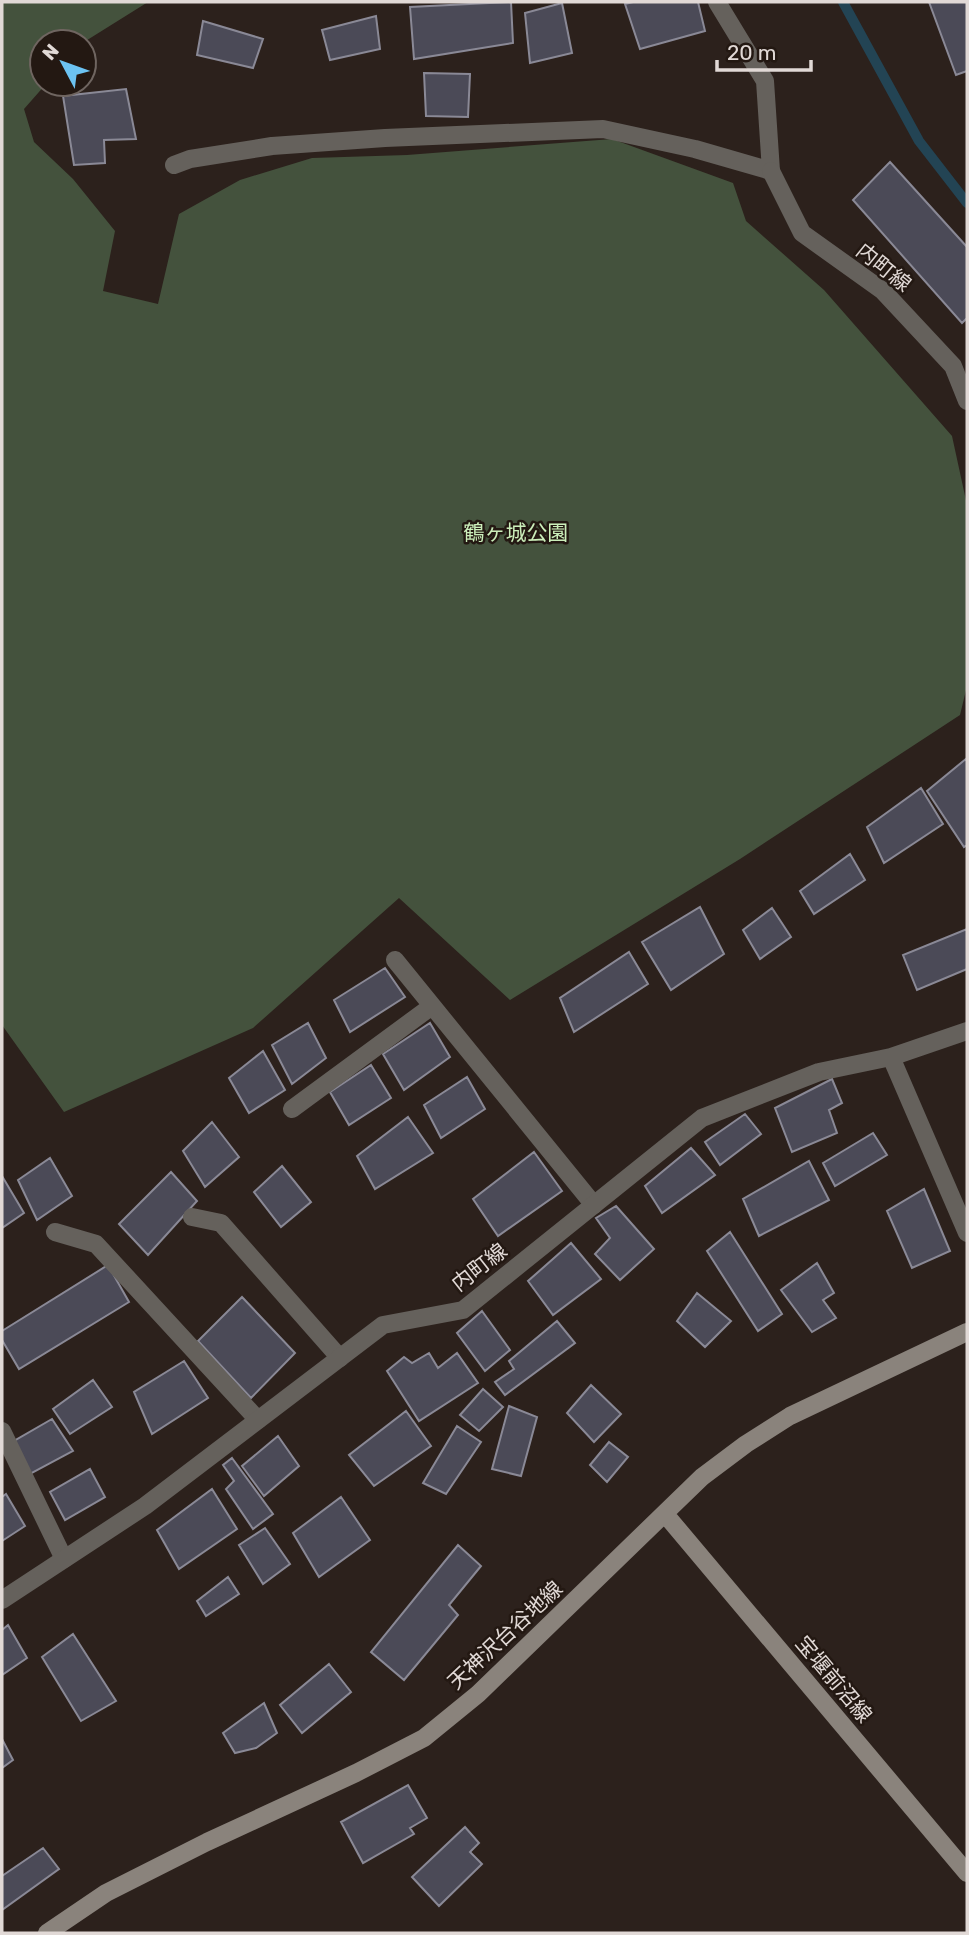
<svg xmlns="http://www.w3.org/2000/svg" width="969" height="1935" font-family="Rubik,'Noto Sans JP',sans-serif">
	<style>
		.green { fill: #44523d }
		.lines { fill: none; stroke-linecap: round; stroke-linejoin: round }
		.stream { stroke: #234454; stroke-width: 10 }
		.building { fill: #4b4a57; stroke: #8a8996; stroke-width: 2 }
		.lane { stroke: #65615c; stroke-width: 18 }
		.street { stroke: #65615c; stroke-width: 18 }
		.secondary { stroke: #8a837c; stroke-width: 18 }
		.labels { text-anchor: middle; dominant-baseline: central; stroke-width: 5; stroke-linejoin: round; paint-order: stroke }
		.street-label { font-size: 21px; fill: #e1d9d6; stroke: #231812 }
		.park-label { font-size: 21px; fill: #cbeeba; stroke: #231812 }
	</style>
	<rect width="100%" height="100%" fill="#2c211c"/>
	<!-- green -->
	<path class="green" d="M2,2h146l-64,40h-42v42h4l-22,25 10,33 39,37 42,52 -12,60 55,13 21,-90 61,-34 72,-22 95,-3 205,-16 121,44 13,38 78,69 128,146 15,69v181l-7,29 -220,144 -230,141 -111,-102 -146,130 -189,84 -62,-87z"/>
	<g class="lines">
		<!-- stream -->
		<path class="stream" d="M843,2l76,139 48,62"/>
	</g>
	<!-- building -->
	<path class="building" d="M511,2l2,41 -99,16 -4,-52z
		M633,2h65l7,29 -65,18 -15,-45z
		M929,2h38v69l-11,4z
		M562,3l10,50 -42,10 -5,-50z
		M376,16l4,33 -50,11 -8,-30z
		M203,21l60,18 -10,29 -56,-13z
		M424,73l46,1 -2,43 -42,-1z
		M126,89l10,50 -32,1 1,23 -31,2 -11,-69z
		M890,162l77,85v71l-5,5 -109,-123z
		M967,758v87l-3,2 -37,-56z
		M921,788l22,36 -59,39 -17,-36z
		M850,854l15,26 -51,34 -14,-23z
		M700,907l24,47 -53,36 -29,-48z
		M772,908l19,29 -31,22 -17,-29z
		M967,929v40l-50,21 -14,-35z
		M629,952l19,32 -74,48 -14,-34z
		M385,968l20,29 -55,35 -16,-32z
		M308,1023l18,35 -34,26 -20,-39z
		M430,1023l20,34 -46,33 -21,-36z
		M263,1051l22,39 -36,23 -20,-35z
		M371,1065l20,33 -42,27 -19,-33z
		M467,1077l18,32 -44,29 -17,-33z
		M832,1079l10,24 -13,7 8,23 -45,19 -17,-44z
		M745,1114l16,20 -41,31 -15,-23z
		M408,1117l25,36 -58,36 -18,-33z
		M212,1122l27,35 -34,30 -22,-36z
		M873,1133l14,22 -52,31 -12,-23z
		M691,1148l24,27 -53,38 -17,-27z
		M534,1152l28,39 -64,45 -25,-37z
		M50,1158l22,38 -35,24 -19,-40z
		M809,1161l20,39 -70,36 -16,-37z
		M282,1166l29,36 -30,25 -27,-35z
		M171,1172l26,29 -49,54 -29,-31z
		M2,1176l22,37 -22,15z
		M924,1189l26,62 -38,17 -25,-57z
		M616,1206l38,43 -34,31 -25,-26 15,-16 -14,-20z
		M730,1232l52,82 -24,17 -51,-80z
		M571,1243l30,36 -48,36 -25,-34z
		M817,1263l17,30 -11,7 13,18 -24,14 -31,-42z
		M108,1265l21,37 -110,67 -17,-29v-9z
		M697,1293l34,28 -26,26 -28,-26z
		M242,1297l53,56 -44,45 -53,-57z
		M482,1311l28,39 -25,21 -28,-38z
		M557,1321l18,22 -70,52 -10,-13 19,-13 -5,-8z
		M429,1353l9,15 19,-15 21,30 -59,38 -32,-50 17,-14 8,6z
		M184,1361l24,37 -56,36 -18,-42z
		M93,1380l19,27 -42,27 -17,-25z
		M591,1385l30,29 -27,28 -27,-29z
		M483,1389l20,18 -24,24 -19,-16z
		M509,1406l28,11 -16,59 -29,-7z
		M406,1411l25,35 -57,40 -25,-31z
		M52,1419l21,32 -43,23 -16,-33z
		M457,1426l24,16 -35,52 -23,-11z
		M278,1436l21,30 -35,30 -22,-30z
		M609,1442l19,15 -21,25 -17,-17z
		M232,1458l41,56 -20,15 -27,-40 8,-8 -11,-16z
		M90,1469l15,28 -40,23 -15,-28z
		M212,1489l25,40 -58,40 -22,-39z
		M6,1494l19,32 -23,15v-44z
		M341,1497l29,43 -51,37 -26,-44z
		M265,1528l25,36 -27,20 -24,-39z
		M458,1545l23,21 -32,39 9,10 -54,65 -33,-28z
		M228,1577l11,17 -33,22 -9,-15z
		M8,1625l19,33 -25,17v-45z
		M73,1634l43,67 -35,20 -39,-64z
		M329,1664l22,28 -49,41 -22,-28z
		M264,1703l13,30 -21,15 -21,5 -12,-20z
		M2,1739l11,21 -11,8z
		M408,1785l19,33 -17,10 4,6 -51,29 -22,-41z
		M465,1827l14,16 -9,9 12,12 -43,42 -27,-29z
		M43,1848l16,21 -57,41v-34z"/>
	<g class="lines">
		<!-- lane -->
		<path class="lane" d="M174,165l16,-6 82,-13 113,-8 218,-9 92,20 76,22 -6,-90 -48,-79
			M395,960l199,245
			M292,1109l140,-103
			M192,1217l29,6 119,135
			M55,1232l41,12 162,176
			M2,1431l62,128"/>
		<!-- street -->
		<path class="street" d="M771,171l31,62 81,58 70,75 14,35
			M891,1057l76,176
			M2,1600l143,-94 238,-181 80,-15 239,-192 117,-46 72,-15 76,-26"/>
		<!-- secondary -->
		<path class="secondary" d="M665,1514l302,359
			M47,1933l59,-40 101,-51 149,-69 68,-35 54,-44 224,-217 44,-33 44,-28 177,-84"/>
	</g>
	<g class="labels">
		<!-- street labels -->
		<g class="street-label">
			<text transform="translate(884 267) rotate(39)">内町線</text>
			<text transform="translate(479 1267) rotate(-38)">内町線</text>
			<text transform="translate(505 1635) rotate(-43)">天神沢台谷地線</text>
			<text transform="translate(834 1679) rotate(50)">宝堰前沼線</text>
		</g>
		<!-- park labels -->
		<g class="park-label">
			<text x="516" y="532">鶴ヶ城公園</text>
		</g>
	</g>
	<!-- border -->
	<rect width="969" height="1935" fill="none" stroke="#e1d9d6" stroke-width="7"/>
	<!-- north arrow -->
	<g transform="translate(63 63) rotate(311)"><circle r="33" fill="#231812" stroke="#6f6560" stroke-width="2"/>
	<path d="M0-5L12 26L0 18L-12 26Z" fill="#6cc3f2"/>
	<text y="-10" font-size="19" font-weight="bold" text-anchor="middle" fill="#e1d9d6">N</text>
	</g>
	<!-- scale -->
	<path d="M717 60v10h94v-10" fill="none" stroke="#e1d9d6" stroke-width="3.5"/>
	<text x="727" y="60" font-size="21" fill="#e1d9d6" stroke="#231812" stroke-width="5" paint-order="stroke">20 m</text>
</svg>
